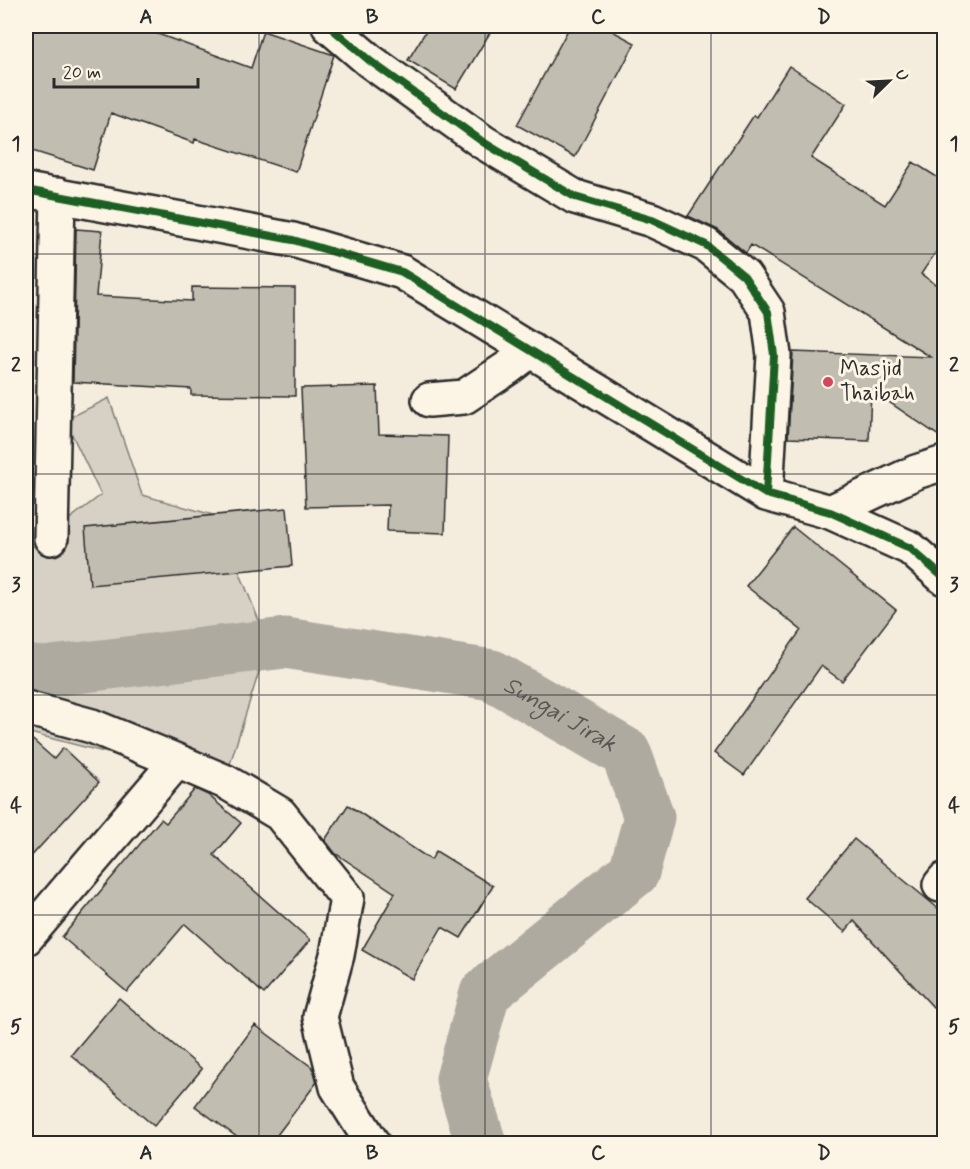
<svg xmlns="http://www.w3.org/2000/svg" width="970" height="1169" font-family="Mynerve,sans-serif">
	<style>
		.green { fill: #d6d1c4; stroke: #807e78; stroke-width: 1.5 }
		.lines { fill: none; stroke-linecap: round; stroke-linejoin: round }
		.canal { stroke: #afaaa0; stroke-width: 51 }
		.building { fill: #c2bdb1; stroke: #2b2b2b; stroke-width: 1.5 }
		.minor-casing { stroke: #2b2b2b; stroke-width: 38 }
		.minor { stroke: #fcf5e5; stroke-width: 33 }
		.cycleway-casing { stroke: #fcf5e5; stroke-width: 11 }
		.cycleway { stroke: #1b5e20; stroke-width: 8 }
		.grid { fill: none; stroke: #2b2b2b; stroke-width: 1.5; stroke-opacity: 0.55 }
		.poi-dot { fill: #d1495b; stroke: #fcf5e5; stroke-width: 2 }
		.labels { text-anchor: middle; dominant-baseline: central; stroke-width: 6; stroke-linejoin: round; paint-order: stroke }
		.poi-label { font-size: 22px; fill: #2b2b2b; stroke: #fcf5e5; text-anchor: start }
		.water-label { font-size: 24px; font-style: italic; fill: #595754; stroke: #fcf5e5 }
		.neatline { fill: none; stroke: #2b2b2b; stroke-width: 2 }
		.grid-label { font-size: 20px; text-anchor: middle; font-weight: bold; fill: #2b2b2b }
	</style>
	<rect width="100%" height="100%" fill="#f4edde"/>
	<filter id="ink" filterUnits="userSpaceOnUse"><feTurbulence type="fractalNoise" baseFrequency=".0167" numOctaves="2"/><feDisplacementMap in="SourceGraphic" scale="12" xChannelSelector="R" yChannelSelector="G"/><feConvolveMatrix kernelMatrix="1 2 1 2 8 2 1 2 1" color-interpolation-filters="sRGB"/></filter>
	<g filter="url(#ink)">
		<!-- green -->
		<path class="green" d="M109,398l33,97 75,21 51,127 -44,140 -198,-51v-180l75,-57 -36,-75z"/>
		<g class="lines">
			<!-- canal -->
			<path class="canal" id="s1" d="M26,670l17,2 242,-29 207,32 134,78 23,64 -15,55 -149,121 -24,86 20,65"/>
		</g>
		<!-- building -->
		<path class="building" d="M26,26h110l115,42 12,-37 71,24 -38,117 -101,-33 -1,4 -83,-30 -18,57 -67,-21z
			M429,26h65l-38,63 -48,-29z
			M570,26h33l32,17 -60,114 -58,-32z
			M789,66l57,38 -35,54 74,47 28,-43 32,20v57l-24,35 24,17v149l-74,-50 -2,51 -81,-3 5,-86 138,5 -180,-112 -5,8 -28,-23 -30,-14 66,-101 3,2z
			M76,229l26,2 -6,65 96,5v-14l103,1v108l-104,-1v-6l-118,-7z
			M377,386l2,48 69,2 -3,97 -58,-2 1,-26 -82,2 -5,-119z
			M287,508l5,58 -202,19 -5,-57z
			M793,527l103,83 -54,71 -21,-15 -77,109 -30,-22 87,-123 -55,-44z
			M26,734l28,25 9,-11 36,34 -73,80z
			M195,789l13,6 33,28 -27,32 96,85 -46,54 -79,-70 -58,68 -65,-55 99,-118 5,4z
			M348,805l83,55 5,-9 57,35 -32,52 -19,-11 -30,52 -50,-29 33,-57 -60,-40 -10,-13z
			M854,839l91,75v106l-91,-99 -9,11 -40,-34z
			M119,998l83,71 -48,57 -83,-71z
			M255,1025l58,43 4,14 -46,61h-26l-50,-37z"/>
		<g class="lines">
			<defs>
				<path id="minor" d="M329,26l41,35 113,81 92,55 77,23 54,25 38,31 24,36 6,43 -8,139
					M26,190l267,50 109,32 364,222 64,18 80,36 34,30
					M429,400l35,-3 45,-30 22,-17
					M830,512l86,-40 28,-9
					M51,538l7,-343
					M26,708l66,18 85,35 49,21 54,32 67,84 -10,57 -17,62 17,70 36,57
					M940,885l4,-5
					M26,938l151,-177"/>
			</defs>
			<!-- minor casing -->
			<use href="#minor" class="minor-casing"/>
			<!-- minor -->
			<use href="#minor" class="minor"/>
			<defs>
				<path id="cycleway" d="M329,26l41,35 113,81 92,55 77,23 54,25 38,31 24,36 6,43 -8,139
					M26,190l267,50 109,32 364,222 64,18 80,36 34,30"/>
			</defs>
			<!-- cycleway casing -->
			<use href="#cycleway" class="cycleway-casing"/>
			<!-- cycleway -->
			<use href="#cycleway" class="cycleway"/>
		</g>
	</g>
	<!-- grid -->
	<path class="grid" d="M259,26v1118M485,26v1118M711,26v1118M26,254h918M26,474h918M26,695h918M26,915h918"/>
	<!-- markers -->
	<circle class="poi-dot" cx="828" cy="382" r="6"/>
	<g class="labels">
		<!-- poi labels -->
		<g class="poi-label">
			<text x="840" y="369">Masjid<tspan x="840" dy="25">Thaibah</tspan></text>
		</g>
		<!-- water labels -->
		<g class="water-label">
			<text stroke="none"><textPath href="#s1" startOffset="549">Sungai Jirak</textPath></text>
		</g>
	</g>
	<!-- margin -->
	<rect width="970" height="1169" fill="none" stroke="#fcf5e5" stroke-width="66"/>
	<!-- north arrow -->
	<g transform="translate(889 81) rotate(66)" stroke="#fcf5e5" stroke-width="4.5" paint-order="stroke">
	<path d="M0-4.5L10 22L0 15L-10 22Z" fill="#2b2b2b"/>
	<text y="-9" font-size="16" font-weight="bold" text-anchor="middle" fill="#2b2b2b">U</text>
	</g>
	<!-- scale -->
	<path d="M54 78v9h144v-9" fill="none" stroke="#2b2b2b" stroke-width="3"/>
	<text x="63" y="78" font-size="18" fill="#2b2b2b" stroke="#fcf5e5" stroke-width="4.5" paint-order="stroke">20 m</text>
	<rect x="33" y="33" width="904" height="1103" class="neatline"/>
	<g class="grid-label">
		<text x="146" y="23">A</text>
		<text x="372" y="23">B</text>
		<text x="598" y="23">C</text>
		<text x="824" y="23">D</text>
		<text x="16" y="150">1</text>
		<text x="954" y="150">1</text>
		<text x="16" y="371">2</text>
		<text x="954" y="371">2</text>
		<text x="16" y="591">3</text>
		<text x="954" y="591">3</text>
		<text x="16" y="812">4</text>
		<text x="954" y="812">4</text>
		<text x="16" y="1033">5</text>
		<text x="954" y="1033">5</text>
		<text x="146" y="1159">A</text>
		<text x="372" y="1159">B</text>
		<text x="598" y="1159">C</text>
		<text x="824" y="1159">D</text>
	</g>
</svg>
